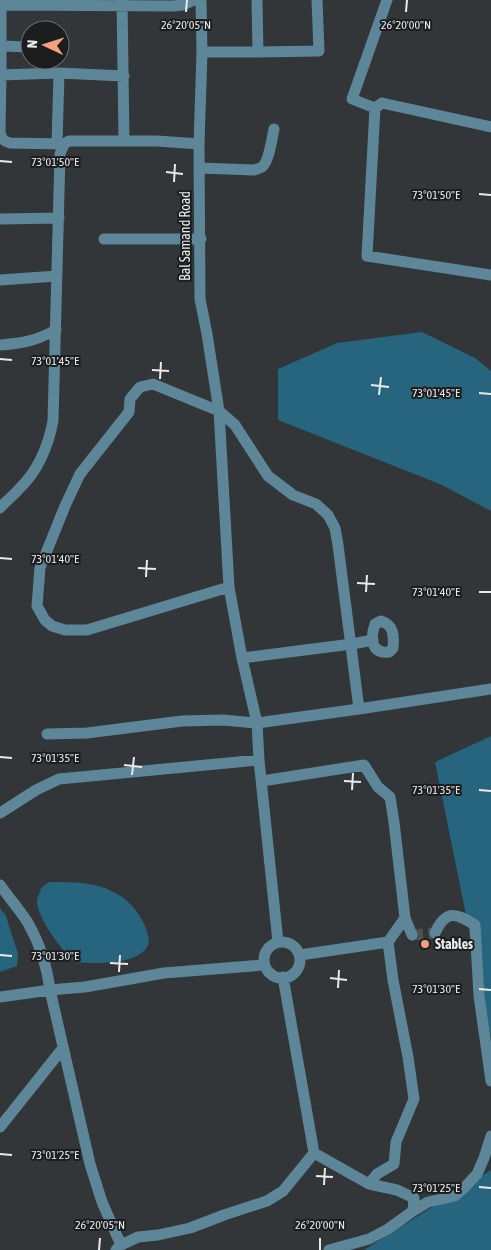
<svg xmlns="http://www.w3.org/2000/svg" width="491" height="1250" font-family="'Asap Condensed',sans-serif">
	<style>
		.green { fill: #27647d }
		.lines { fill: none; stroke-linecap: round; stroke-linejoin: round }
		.minor-tunnel { stroke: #4d5153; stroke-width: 11; stroke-dasharray: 11 5.5; stroke-linecap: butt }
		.minor { stroke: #5d8698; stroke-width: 11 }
		.ticks { fill: none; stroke: #e8eaeb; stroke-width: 2 }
		.poi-dot { fill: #f2a080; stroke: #1b1d1e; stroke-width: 2 }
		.labels { text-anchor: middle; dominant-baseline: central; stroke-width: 4; stroke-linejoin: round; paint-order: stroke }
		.street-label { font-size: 14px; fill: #e8eaeb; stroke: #1b1d1e }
		.poi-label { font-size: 14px; font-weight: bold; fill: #e8eaeb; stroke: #1b1d1e; text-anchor: start }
		.ticks-label { font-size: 12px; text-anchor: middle; fill: #e8eaeb; stroke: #1b1d1e; stroke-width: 4; stroke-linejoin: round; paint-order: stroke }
	</style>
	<rect width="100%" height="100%" fill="#323638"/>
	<!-- green -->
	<path class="green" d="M422,332l53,26 16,13v140l-49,-26 -164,-65v-51l59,-26z
		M491,736v302l-56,-276z
		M49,882c16,0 35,0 50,4 9,3 20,8 27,14 11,9 31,38 19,50 -15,15 -51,14 -71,12 -12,-12 -38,-45 -37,-62 1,-4 3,-8 4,-12z
		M0,908l6,8 12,38 -1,12 -17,6z
		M491,1170v80h-127z"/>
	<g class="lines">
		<!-- minor-tunnel -->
		<path class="minor-tunnel" d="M412,935l23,-2"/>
		<!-- minor -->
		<path class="minor" d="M1,0v75l58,-2 65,3
			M122,0l2,140
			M201,0l1,52 -3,92 1,155 7,35 12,77 10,176 13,71 15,65 2,37 19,182
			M387,0l-35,99 23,9 -8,148 124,19
			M0,5l173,1 10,-1 11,-5
			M2,46l28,1
			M202,52h56l-1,-52
			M258,52l61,-1 -2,-51
			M0,75h1l-1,56c1,7 3,10 10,12l54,1
			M375,108l7,-5 109,24
			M57,144l2,-71
			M200,168l54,2c2,-1 5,-1 8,-3 7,-5 10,-29 12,-38
			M0,219l59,-1
			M104,239h97
			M0,280l57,-4
			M0,345c24,-2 35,-4 56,-15
			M0,508c6,-7 13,-12 19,-19 20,-19 29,-42 34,-68l7,-267 4,-10 5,-3h88l42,3
			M381,621c13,4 13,15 12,27l-4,4c-18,2 -19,-14 -14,-28z
			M242,658l110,-14 21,-4
			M359,709l132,-20
			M47,734l40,-1 95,-12 41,-1 34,3 102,-14 -21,-164 -3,-17 -7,-13 -12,-11 -23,-9 -25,-19 -33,-51 -16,-14 -66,-27 -13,3 -10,12 -1,13 -49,62 -15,32 -25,62 -3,38 8,14 7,6 13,4h22l142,-43
			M262,781l102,-16 14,22 12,10 4,25 11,96 -17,24 5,38 15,77 6,42 -18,43 -2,22 -17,10 -8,10
			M0,813l36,-23 23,-11 200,-19
			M0,885c9,13 20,25 28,38 12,21 19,43 22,67l-50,7
			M405,918l7,17
			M435,933c11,-24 21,-20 40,-8l4,71 12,85
			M264 960a18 18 0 1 1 36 0a18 18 0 1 1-36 0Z
			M300,955l88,-13
			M283,977l31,176
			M0,1127l63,-79
			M413,1211l15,-9 27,-6 9,-8 13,-14 7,-16 7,-22
			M121,1245l17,-8 20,-2 32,-7 34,-13 43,-14 16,-10 31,-38 55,31 28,6 17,8 -1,13 -25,18 -19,10 -40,11
			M116,1250l5,-5 -19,-43 -12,-38 -40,-174 35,-3 79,-14 100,-8"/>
	</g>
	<!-- ticks -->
	<path class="ticks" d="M186,12l1,-12M406,12l1,-12M0,161l12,1M166,172l17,2M174,182l1,-18M479,194l12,1M0,359l12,1M152,370l17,1M160,379l1,-17M371,385l18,2M479,393l12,1M379,395l2,-18M0,558l12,1M138,568l18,1M146,577l1,-17M357,583l18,1M366,592l1,-17M479,592h12M0,757l12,1M124,765l18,2M132,775l2,-18M344,781l17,1M352,790l1,-17M479,790l12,1M0,955l12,1M110,963l18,1M119,972l1,-17M330,978l17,2M338,988l1,-18M479,989l12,1M0,1154l12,1M316,1176l17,1M324,1185l1,-17M479,1187l12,1M99,1250l1,-12M320,1250v-12"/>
	<!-- markers -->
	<circle class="poi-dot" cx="425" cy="944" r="5"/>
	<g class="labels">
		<!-- street labels -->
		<g class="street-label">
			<text transform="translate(185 236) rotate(-90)">Bal Samand Road</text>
		</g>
		<!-- poi labels -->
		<g class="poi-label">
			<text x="435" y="944">Stables</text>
		</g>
	</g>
	<g class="ticks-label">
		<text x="186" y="29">26°20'05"N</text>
		<text x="406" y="29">26°20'00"N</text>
		<text x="55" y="166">73°01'50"E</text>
		<text x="436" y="199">73°01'50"E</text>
		<text x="55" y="365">73°01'45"E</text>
		<text x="436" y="397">73°01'45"E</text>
		<text x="55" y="563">73°01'40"E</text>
		<text x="436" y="596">73°01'40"E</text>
		<text x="55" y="762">73°01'35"E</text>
		<text x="436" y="794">73°01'35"E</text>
		<text x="55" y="960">73°01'30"E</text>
		<text x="436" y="993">73°01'30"E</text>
		<text x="55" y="1159">73°01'25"E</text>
		<text x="436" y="1192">73°01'25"E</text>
		<text x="100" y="1229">26°20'05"N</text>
		<text x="320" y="1229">26°20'00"N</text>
	</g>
	<!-- north arrow -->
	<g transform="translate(45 45) rotate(274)"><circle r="24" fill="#1b1d1e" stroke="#6d6f70"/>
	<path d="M0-4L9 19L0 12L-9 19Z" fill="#f2a080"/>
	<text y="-8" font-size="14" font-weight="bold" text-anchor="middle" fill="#e8eaeb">N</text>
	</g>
</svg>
